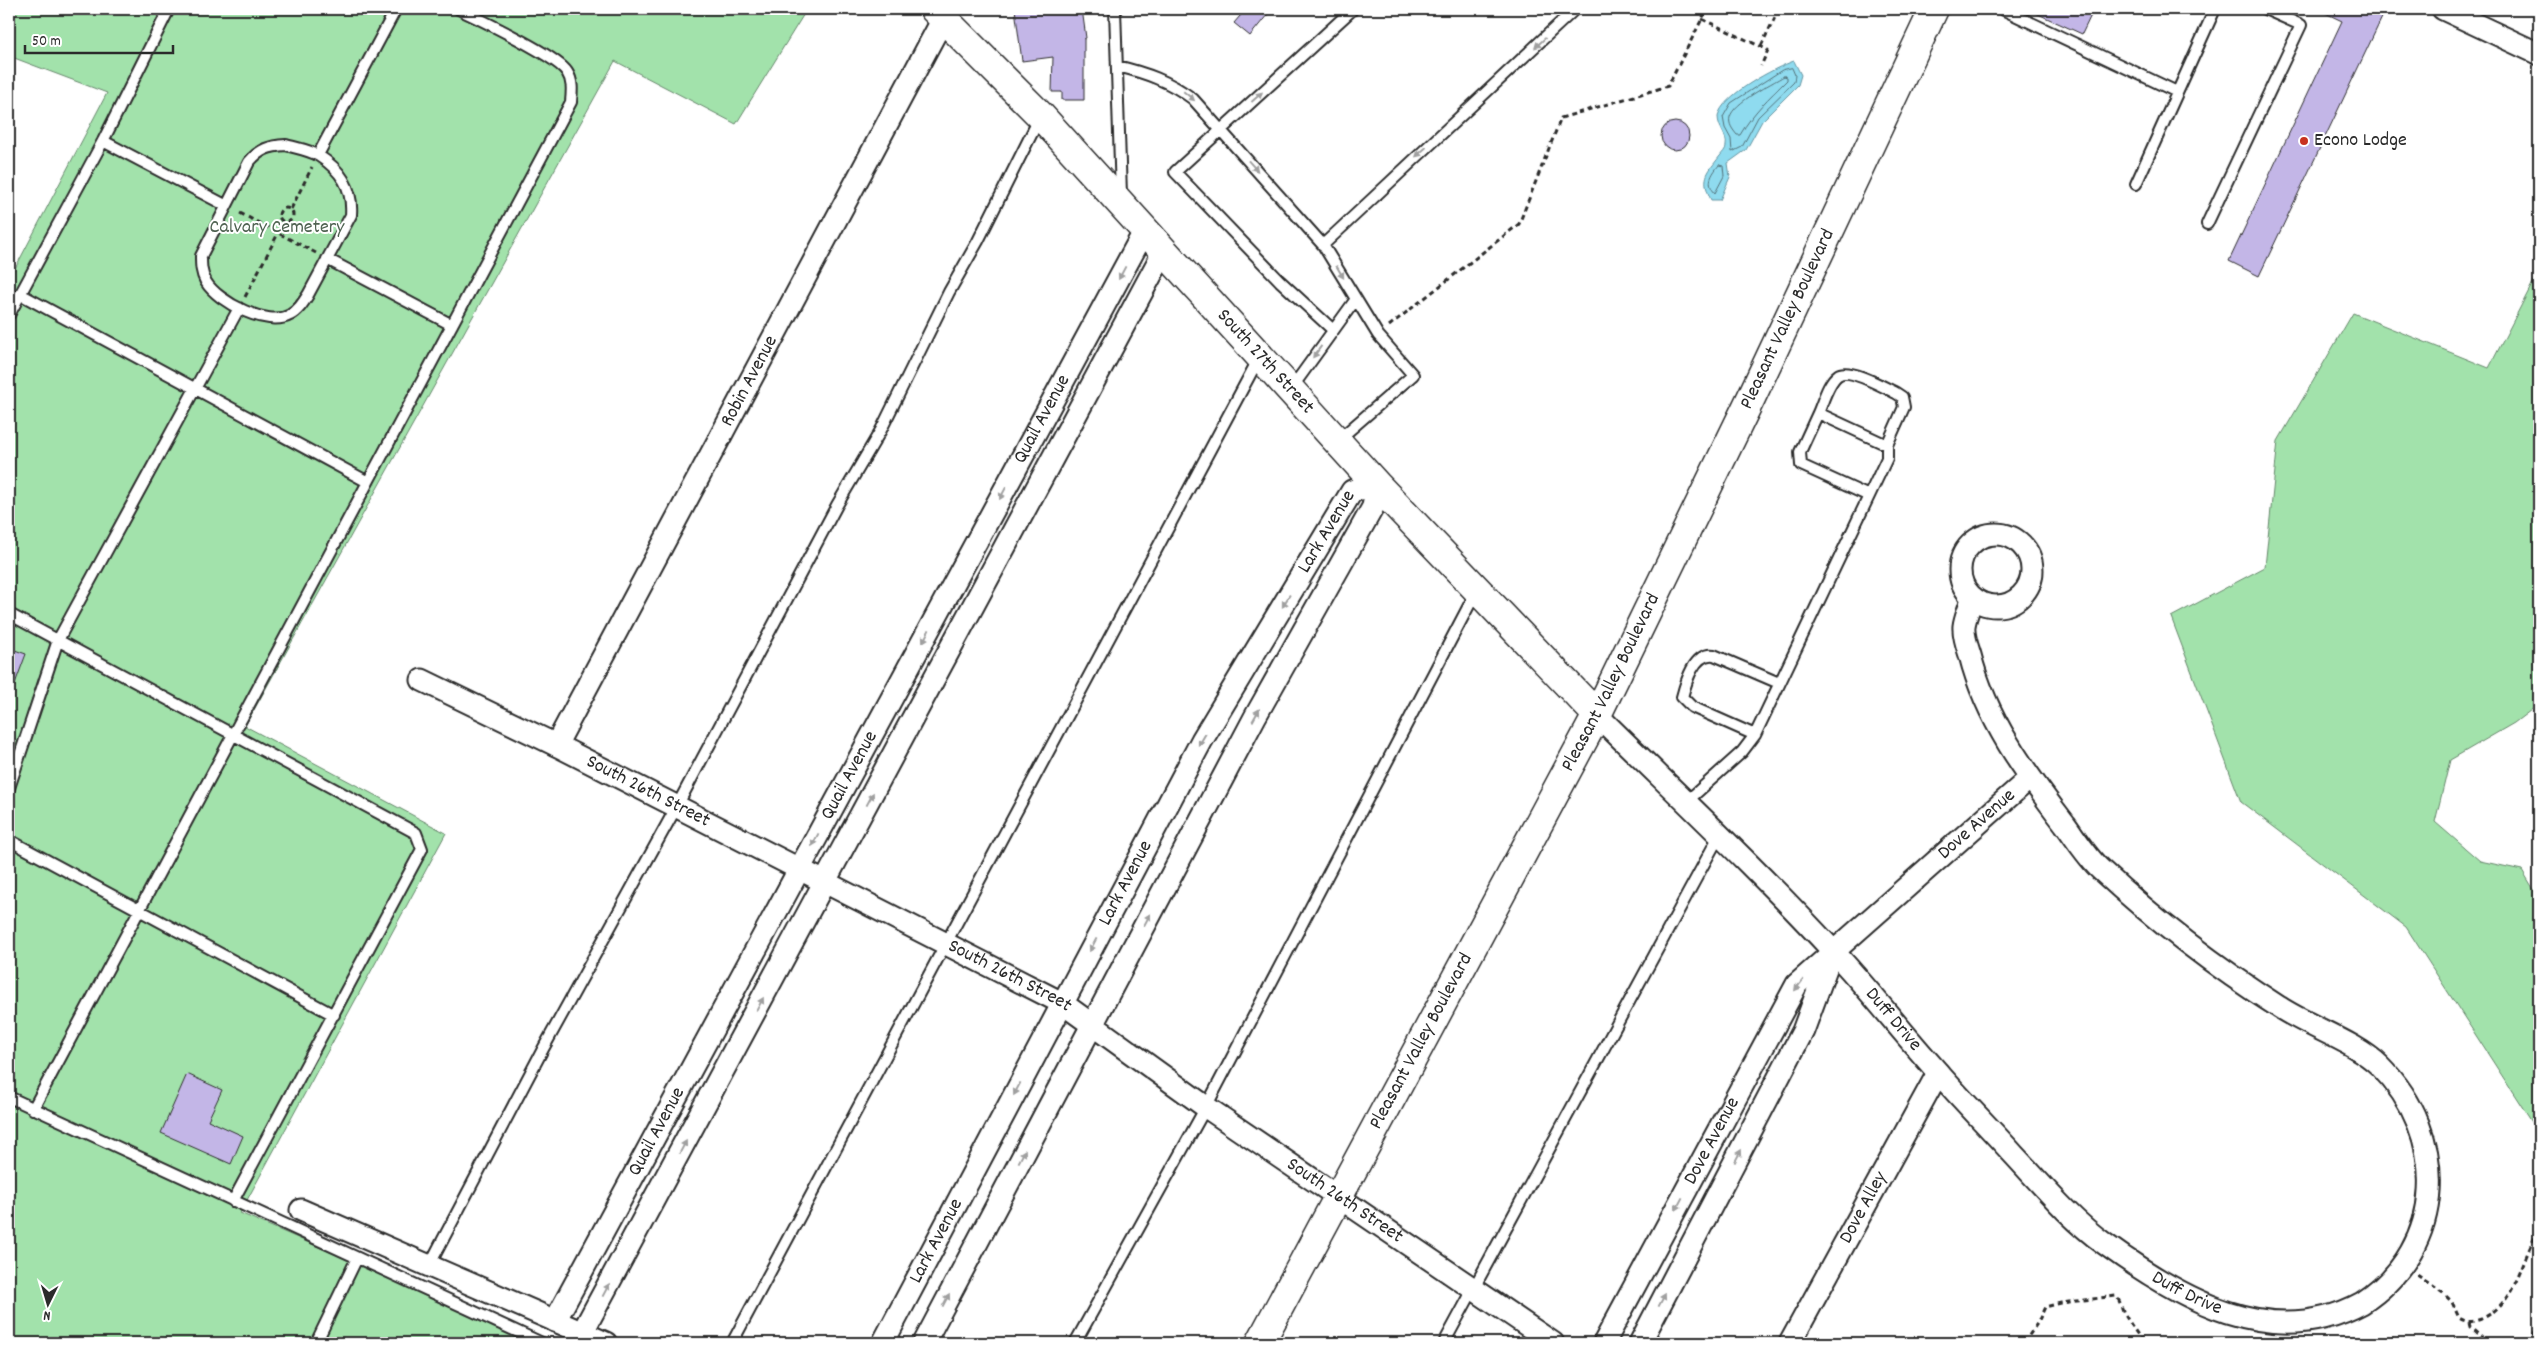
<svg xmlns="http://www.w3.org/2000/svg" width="2548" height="1352" font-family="Dekko,sans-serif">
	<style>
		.green { fill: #a2e2ab; stroke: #66866b }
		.water { fill: #8fdbef; stroke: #6795a1 }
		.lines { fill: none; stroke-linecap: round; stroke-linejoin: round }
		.shore { stroke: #537179; stroke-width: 1 }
		.building { fill: #c3b6e7; stroke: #2b2b2b }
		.lane-casing { stroke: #2b2b2b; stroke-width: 14 }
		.street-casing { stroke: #2b2b2b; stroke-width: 25 }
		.secondary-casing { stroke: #2b2b2b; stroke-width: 31 }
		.primary-casing { stroke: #2b2b2b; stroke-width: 31 }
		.path { stroke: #2b2b2b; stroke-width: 3; stroke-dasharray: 5 4; stroke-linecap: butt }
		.lane { stroke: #fff; stroke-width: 10 }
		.street { stroke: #fff; stroke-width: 21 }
		.secondary { stroke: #fff; stroke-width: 28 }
		.primary { stroke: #fff; stroke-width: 28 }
		.oneway { fill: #a0a0a0 }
		.poi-dot { fill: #c8321e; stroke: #fff; stroke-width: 2 }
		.labels { text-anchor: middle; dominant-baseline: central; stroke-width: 4; stroke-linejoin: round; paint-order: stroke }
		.poi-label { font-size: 20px; fill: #2b2b2b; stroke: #fff; text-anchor: start }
		.park-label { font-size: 20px; fill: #4f6251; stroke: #fff }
		.street-label { font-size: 20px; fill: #2b2b2b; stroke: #fff }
	</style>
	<rect width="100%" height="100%" fill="#fff"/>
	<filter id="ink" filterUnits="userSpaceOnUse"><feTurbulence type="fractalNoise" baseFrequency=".02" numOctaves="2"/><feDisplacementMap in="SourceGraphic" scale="10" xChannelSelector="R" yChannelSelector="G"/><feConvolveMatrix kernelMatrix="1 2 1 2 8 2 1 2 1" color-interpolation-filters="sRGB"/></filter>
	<g filter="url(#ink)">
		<!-- green -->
		<path class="green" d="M9,9h798l-71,115 -121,-63 -370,665 201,107 -206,380 300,130h-531v-1063l98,-187 -98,-37z
			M2539,271v433l-25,19 -64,37 -15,62 45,39 42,9 17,28v235l-133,-206 -165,-125 -70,-185 94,-50 13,-126 75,-128 136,55z"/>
		<!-- water -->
		<path class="water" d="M1794,61l7,14 -3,10 -36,36 -16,29 -18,13 2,14 -10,23h-9c-10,-22 -5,-26 9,-44 2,-3 6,-6 6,-10 2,-10 -8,-18 -8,-29 2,-21 58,-50 76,-56z"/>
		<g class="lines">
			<!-- shore -->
			<path class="shore" d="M1792,68l3,7 -1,7 -36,35 -16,30 -10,5 -1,-13 -6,-11 -2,-11 8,-14 51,-33z
				M1784,76l3,1v3c-19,19 -33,31 -47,55h-3c-4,-5 -9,-11 -7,-18 4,-15 41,-33 54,-41z
				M1719,165l4,1 1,10 -9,17c-9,-10 -4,-18 4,-28z"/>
		</g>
		<!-- building -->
		<path class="building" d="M1015,9h67l4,29 -2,1v61h-22v-8h-10l1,-35 -31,4z
			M1246,9h26l-22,27 -16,-13z
			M2027,9h67l-12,25z
			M2317,9h69l-127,267 -30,-15 113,-240z
			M1661 136a14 14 0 1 1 28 0a14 14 0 1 1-28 0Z
			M9,648l17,6 -16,43h-1z
			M187,1074l35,16 -14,30 35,16 -12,28 -70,-31z"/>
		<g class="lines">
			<defs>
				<path id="lane" d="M1115,9l6,186
					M2002,9l175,83
					M1117,66c29,7 52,15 76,33l130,146 55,90 35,40 -76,66
					M103,141l122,64
					M286,145c10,3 24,5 33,11 22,14 34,32 32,59l-43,80c-5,8 -10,16 -18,20 -22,13 -72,-13 -84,-33 -5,-9 -5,-17 -5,-26l48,-94c11,-13 20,-16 37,-17z
					M318,155l78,-146
					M2136,184l79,-175
					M2207,224l94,-199 -36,-16
					M1323,245l252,-236
					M327,259l125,66
					M20,294l348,188
					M9,315l94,-174 66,-132
					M1333,330l-53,-49 -105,-109 178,-163
					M1291,389l65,-90
					M1818,413c5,-11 10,-31 20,-38 10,-8 46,12 58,18l6,4 2,10 -17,38
					M9,614l407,219 6,16 -189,352
					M1755,735l-63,-28 -10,-10c4,-15 12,-45 32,-42l65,28
					M9,788l49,-148 181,-332
					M1685,803l57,-51 13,-17 114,-239 18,-38v-13l-69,-32 -18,39 1,13 68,31
					M9,840l325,175
					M9,1097l533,246
					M33,1109l538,-1007c1,-11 2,-21 -4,-30 -11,-17 -87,-52 -108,-63
					M429,1266l114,-217 134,-243 160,-301 44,-75 68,-138 29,-51 62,-124
					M316,1343l41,-85
					M732,1343l527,-985
					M1075,1343l131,-236 270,-515
					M1444,1343l275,-507"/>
				<g id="street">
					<path d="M2443,9l96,45"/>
					<circle cx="1996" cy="570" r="36"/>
					<path id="s1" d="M422,680l134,65 506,258 144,104 347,236"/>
					<path id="s2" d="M1597,715c79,78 160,154 235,235 36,38 68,80 103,119 25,29 53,57 79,86 28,30 57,65 91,89 74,54 167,108 257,59 86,-56 87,-168 18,-237 -24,-24 -71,-39 -101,-59 -63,-40 -123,-86 -178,-137 -14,-13 -25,-31 -36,-46 -40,-52 -79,-105 -95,-169 -3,-9 -7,-20 -6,-29 1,-9 6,-19 8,-28"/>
					<path id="s3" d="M556,745l388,-728"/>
					<path d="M301,1210l305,133"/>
					<path id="s4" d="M555,1321l590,-1091"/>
					<path d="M582,1333l582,-1082"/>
					<path id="s5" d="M883,1343l319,-603 150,-249 25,-6 -4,22 -118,210 -331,626"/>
					<path id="s6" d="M1604,1343l193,-359 233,-206"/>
					<path d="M1640,1343l163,-312 28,-76"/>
					<path id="s7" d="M1790,1343l148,-270"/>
				</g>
				<g id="secondary">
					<path id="s8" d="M934,9l107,107 336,369 220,230"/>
				</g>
				<g id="primary">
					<path id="s9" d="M1260,1343l337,-628 154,-317 183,-389"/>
				</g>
			</defs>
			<!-- lane casing -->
			<use href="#lane" class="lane-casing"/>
			<!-- street casing -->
			<use href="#street" class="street-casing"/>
			<!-- secondary casing -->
			<use href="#secondary" class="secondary-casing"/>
			<!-- primary casing -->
			<use href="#primary" class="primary-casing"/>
			<!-- path -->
			<path class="path" d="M1702,19l66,31 -7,16
				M1761,46l18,-37
				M279 215a7 7 0 1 1 14 0a7 7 0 1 1-14 0Z
				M291,209l21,-42
				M240,213l76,40
				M245,297l39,-75
				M1389,326l130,-102 42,-106 107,-32 39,-77
				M2417,1275l26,18 9,9 7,16c8,5 14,4 22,1 35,-15 40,-60 58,-89
				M2469,1322l1,4 19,17
				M2024,1343l14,-21 7,-15 16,-4 55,-7c5,6 5,12 9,19 6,10 12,19 19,28
				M2530,1343l9,-23"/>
			<!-- lane -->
			<use href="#lane" class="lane"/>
			<!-- street -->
			<use href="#street" class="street"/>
			<!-- secondary -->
			<use href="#secondary" class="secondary"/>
			<!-- primary -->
			<use href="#primary" class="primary"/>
		</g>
		<!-- one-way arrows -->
		<defs><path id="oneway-solid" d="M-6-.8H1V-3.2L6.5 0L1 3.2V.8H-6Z" transform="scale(1.25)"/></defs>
		<g class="oneway">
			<use href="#oneway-solid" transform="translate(1540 43) rotate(137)"/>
			<use href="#oneway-solid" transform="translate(1189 96) rotate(40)"/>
			<use href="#oneway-solid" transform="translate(1257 97) rotate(-42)"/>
			<use href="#oneway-solid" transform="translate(1421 152) rotate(138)"/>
			<use href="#oneway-solid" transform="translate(1253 166) rotate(48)"/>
			<use href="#oneway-solid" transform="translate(1340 272) rotate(59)"/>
			<use href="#oneway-solid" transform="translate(1122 273) rotate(118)"/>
			<use href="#oneway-solid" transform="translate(1317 352) rotate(126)"/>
			<use href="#oneway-solid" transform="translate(1003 493) rotate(118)"/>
			<use href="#oneway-solid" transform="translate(1286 601) rotate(121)"/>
			<use href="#oneway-solid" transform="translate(926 636) rotate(118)"/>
			<use href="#oneway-solid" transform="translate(1256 715) rotate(-61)"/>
			<use href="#oneway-solid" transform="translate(1202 740) rotate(120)"/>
			<use href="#oneway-solid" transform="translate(870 799) rotate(-62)"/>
			<use href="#oneway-solid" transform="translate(815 840) rotate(118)"/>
			<use href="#oneway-solid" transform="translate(1147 920) rotate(-62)"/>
			<use href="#oneway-solid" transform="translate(1093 945) rotate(118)"/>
			<use href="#oneway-solid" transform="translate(1799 985) rotate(128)"/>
			<use href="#oneway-solid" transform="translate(760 1004) rotate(-62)"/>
			<use href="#oneway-solid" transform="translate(1017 1089) rotate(118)"/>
			<use href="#oneway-solid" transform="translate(683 1147) rotate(-62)"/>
			<use href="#oneway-solid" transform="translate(1022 1156) rotate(-62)"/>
			<use href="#oneway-solid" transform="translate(1738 1156) rotate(-62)"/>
			<use href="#oneway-solid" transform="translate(1679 1204) rotate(118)"/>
			<use href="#oneway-solid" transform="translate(606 1290) rotate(-62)"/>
			<use href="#oneway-solid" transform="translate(946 1300) rotate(-62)"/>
			<use href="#oneway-solid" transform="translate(1662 1300) rotate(-62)"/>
		</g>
	</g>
	<!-- markers -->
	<circle class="poi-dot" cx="2304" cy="141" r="5"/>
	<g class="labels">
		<!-- poi labels -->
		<g class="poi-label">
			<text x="2314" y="141">Econo Lodge</text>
		</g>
		<!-- park labels -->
		<g class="park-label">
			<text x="277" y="228">Calvary Cemetery</text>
		</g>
		<!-- street labels -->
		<g class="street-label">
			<text stroke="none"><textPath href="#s9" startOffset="1152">Pleasant Valley Boulevard</textPath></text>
			<text stroke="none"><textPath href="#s8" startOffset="484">South 27th Street</textPath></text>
			<text stroke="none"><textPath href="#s3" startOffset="412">Robin Avenue</textPath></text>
			<text stroke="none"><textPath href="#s4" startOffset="1025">Quail Avenue</textPath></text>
			<text stroke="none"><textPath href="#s5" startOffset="925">Lark Avenue</textPath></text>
			<text stroke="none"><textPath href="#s9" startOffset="748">Pleasant Valley Boulevard</textPath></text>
			<text stroke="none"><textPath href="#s4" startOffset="620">Quail Avenue</textPath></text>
			<text stroke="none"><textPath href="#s1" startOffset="252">South 26th Street</textPath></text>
			<text stroke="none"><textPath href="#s6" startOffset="648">Dove Avenue</textPath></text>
			<text stroke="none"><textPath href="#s5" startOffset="520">Lark Avenue</textPath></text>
			<text stroke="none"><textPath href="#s1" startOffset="658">South 26th Street</textPath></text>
			<text stroke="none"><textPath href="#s2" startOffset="425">Duff Drive</textPath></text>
			<text stroke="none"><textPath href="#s9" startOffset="342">Pleasant Valley Boulevard</textPath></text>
			<text stroke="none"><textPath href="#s4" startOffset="215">Quail Avenue</textPath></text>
			<text stroke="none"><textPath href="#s6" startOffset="229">Dove Avenue</textPath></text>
			<text stroke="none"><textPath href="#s1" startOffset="1062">South 26th Street</textPath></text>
			<text stroke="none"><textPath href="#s7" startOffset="154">Dove Alley</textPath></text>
			<text stroke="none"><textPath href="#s5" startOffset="115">Lark Avenue</textPath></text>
			<text stroke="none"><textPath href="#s2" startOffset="830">Duff Drive</textPath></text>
		</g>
	</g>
	<!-- margin -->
	<rect width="2548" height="1352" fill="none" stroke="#fff" stroke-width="30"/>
	<rect x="15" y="15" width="2518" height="1322" fill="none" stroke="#2b2b2b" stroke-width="2" filter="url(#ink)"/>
	<!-- north arrow -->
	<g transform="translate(48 1304) rotate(185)" stroke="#ffffff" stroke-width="4" paint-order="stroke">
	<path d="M0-4L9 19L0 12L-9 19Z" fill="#2b2b2b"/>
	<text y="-8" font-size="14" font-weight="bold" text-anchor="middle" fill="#2b2b2b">N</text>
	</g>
	<!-- scale -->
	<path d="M25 45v8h148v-8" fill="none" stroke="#2b2b2b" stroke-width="2.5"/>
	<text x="32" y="45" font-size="15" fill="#2b2b2b" stroke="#ffffff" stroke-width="4" paint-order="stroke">50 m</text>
</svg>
